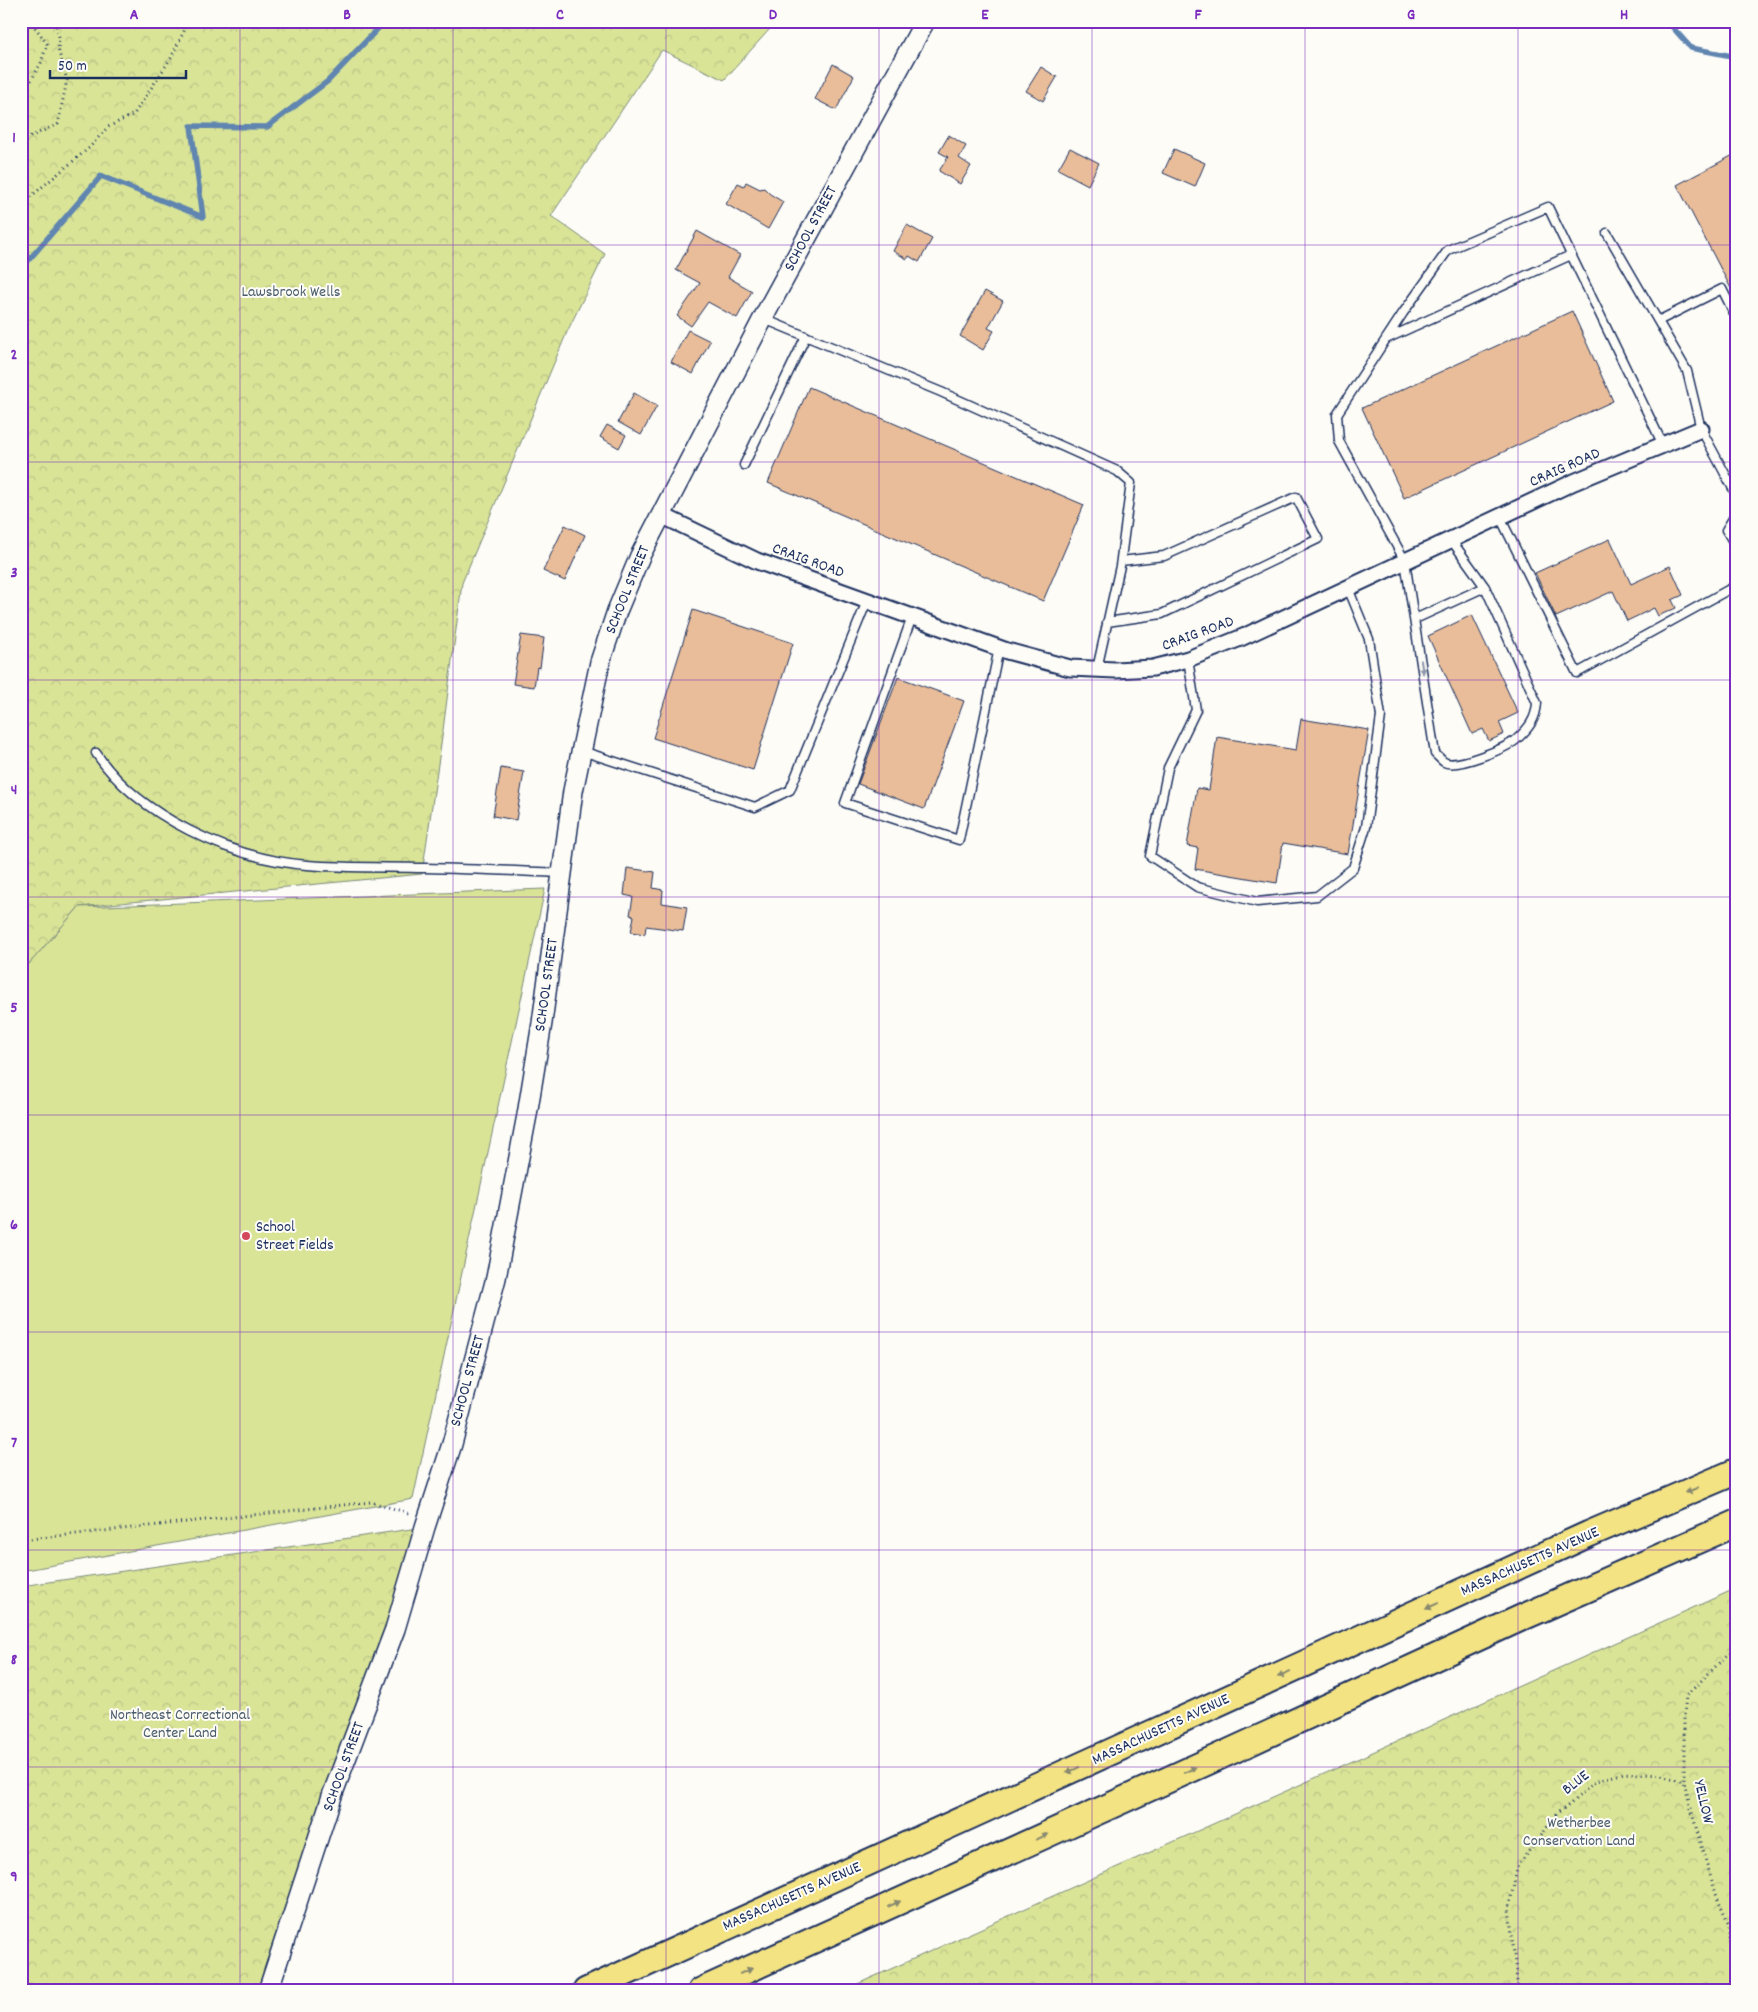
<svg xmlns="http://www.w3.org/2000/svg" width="1758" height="2012" font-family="Dekko,sans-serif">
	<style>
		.park { fill: url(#park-crowns); stroke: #7a8a7a }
		.pitch { fill: #d9e497; stroke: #7a8a7a }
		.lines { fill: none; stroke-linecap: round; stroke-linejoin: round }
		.stream { stroke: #5e85b0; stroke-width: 5.5 }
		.building { fill: #e9bd99; stroke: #1b2f5e }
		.service-casing { stroke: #1b2f5e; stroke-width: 11 }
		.minor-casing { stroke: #1b2f5e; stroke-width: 19 }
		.tertiary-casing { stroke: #1b2f5e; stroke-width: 22 }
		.trunk-casing { stroke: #1b2f5e; stroke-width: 29 }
		.path { stroke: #1b2f5e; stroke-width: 3; stroke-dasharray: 1 4; stroke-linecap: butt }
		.service { stroke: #fdfcf7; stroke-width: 8 }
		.minor { stroke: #fdfcf7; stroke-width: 15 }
		.tertiary { stroke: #fdfcf7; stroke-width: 19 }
		.trunk { stroke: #f4e382; stroke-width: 25 }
		.oneway { fill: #8c96aa }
		.oneway2 { fill: #888970 }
		.grid { fill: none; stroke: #7b2cbf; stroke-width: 1; stroke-opacity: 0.55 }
		.poi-dot { fill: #d1495b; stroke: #fdfcf7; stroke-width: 2 }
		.labels { text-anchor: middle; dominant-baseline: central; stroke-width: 4; stroke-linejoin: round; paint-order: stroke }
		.street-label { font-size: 16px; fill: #1b2f5e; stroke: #fdfcf7 }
		.park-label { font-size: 16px; fill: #4a5c6c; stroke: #fdfcf7 }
		.poi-label { font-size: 16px; fill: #1b2f5e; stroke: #fdfcf7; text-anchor: start }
		.neatline { fill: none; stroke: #7b2cbf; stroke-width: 2 }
		.grid-label { font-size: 16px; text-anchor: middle; font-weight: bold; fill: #7b2cbf }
	</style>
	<defs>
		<pattern id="park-crowns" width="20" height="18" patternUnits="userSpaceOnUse" patternTransform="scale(1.25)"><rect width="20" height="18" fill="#d9e497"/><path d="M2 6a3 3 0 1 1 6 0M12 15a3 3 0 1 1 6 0" fill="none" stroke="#bac485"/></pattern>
	</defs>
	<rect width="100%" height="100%" fill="#fdfcf7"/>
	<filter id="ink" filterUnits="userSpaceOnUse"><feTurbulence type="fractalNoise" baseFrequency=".02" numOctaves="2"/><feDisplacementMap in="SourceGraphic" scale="10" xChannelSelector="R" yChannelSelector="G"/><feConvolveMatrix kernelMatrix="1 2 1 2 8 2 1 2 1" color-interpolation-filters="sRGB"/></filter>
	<g filter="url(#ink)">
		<!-- park -->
		<path class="park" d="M21,21h756l-53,59 -62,-30 -111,166 54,38 -38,78 -105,251 -19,147 -21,144 -343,33 -58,66z
			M425,1527l-107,280 -61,184h-236v-405z
			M1737,1588v403h-895z"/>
		<!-- pitch -->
		<path class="pitch" d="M545,889l-132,610 -392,72v-598l58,-66z"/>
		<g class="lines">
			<!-- stream -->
			<path class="stream" d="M1667,21l24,27 46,9
				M21,269l80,-93 102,41 -12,-91 76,1 61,-46 57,-60"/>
		</g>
		<!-- building -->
		<path class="building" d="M833,64l21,12 -18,34 -21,-11z
			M1041,67l16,10 -14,24 -17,-10z
			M949,135l17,11 -7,12 12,8 -11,18 -21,-13 9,-14 -9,-5z
			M1070,148l29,15 -11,22 -30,-16z
			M1174,149l31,14 -10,24 -32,-14z
			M1737,153v147l-60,-115z
			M746,182l14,7 4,-1 6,6 13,8 -15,27 -42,-25 12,-21 6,3z
			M907,225l25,14 -13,23 -10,-6 -2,3 -14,-8z
			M697,231l43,24 -12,22 24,14 -15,27 -29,-16 -17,24 -14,-10 23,-33 -24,-13z
			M985,291l18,10 -15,27 6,3 -11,19 -23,-14z
			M1572,311l41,90 -209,97 -42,-90z
			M688,330l22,11 -17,33 -22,-12z
			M809,387l275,118 -41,96 -275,-118z
			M634,393l23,13 -16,29 -23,-13z
			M607,425l19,10 -7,13 -19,-11z
			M565,525l20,10 -20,46 -22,-10z
			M1610,539l21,45 39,-18 13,29 -11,5 4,8 -18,8 -4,-8 -27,13 -14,-30 -57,26 -21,-44z
			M693,610l100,33 -40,127 -100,-32z
			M1472,615l46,98 -19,9 5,12 -15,7 -6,-12 -11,5 -44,-98z
			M521,635l23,3 -4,30 -3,-1 -3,20 -21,-3z
			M898,677l66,24 -40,108 -66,-25z
			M1301,719l68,11 -21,124 -65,-11 -6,40 -82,-14 3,-21 -11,-2 10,-58 12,2 8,-53 79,13z
			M501,768l23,4 -8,48 -23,-4z
			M627,868l28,4 -2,16 10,2 -1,13 25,4 -4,24 -37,-5 -1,8 -14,-2 3,-16 -4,-1 3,-18 -9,-2z"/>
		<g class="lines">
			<defs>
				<path id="service" d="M1607,233l80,138 14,58 36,67
					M764,319l177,73 176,79 14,12 -11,83 -23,103
					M1658,321l64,-32 15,30
					M1386,339l185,-84
					M744,465l62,-129
					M1737,512l-11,18 11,18
					M1500,517l77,156 160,-88
					M1452,541l33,46 52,116c-1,16 -8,25 -20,36 -10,9 -61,30 -73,23 -3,-2 -6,-6 -9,-8l-30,-193 -66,-120 -2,-27 66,-101 45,-63 100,-43 115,238
					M912,617l-67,186 114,37 40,-192
					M1415,619l70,-32
					M1107,622l55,-8 156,-75 -22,-42 -132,59 -43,5
					M1188,659l8,51 -28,58 -18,88 47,31 60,15 60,-6 36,-28 13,-41 15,-111 -12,-77 -21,-51
					M582,751l173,56 35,-17 77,-189
					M96,753c42,63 136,106 211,112 39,3 79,2 118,3 45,1 91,3 136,5"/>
				<path id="minor" d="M661,515l96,46 250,90 63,17 45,2 38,-2 35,-9 55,-22 331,-155 127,-53"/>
				<path id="tertiary" d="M268,1991l65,-198 62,-164 30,-102 27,-83 44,-166 31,-163 15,-92 31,-232 27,-129 17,-51 23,-55 130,-251 155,-284"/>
				<path id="trunk" d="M586,1991l1003,-457 148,-63
					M701,1991l526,-238 294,-135 216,-95"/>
			</defs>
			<!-- service casing -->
			<use href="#service" class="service-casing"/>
			<!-- minor casing -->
			<use href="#minor" class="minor-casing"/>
			<!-- tertiary casing -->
			<use href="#tertiary" class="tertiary-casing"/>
			<!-- trunk casing -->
			<use href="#trunk" class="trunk-casing"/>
			<!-- path -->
			<path class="path" d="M21,98l20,-35 6,-19 -16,-23
				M21,141l37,-17 9,-44 -9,-31 1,-12 -4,-16
				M21,208l3,-6 65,-54 19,-21 26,-13 37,-56 18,-37
				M21,1540l350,-38 41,12
				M1737,1645l-51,51 -2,20v66l18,68 16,50 11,25v12l8,12
				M1518,1991l-9,-83 9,-44 21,-25 18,-26 12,-8 27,-24 28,-8 37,2 23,7"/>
			<!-- service -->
			<use href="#service" class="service"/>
			<!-- minor -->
			<use href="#minor" class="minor"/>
			<!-- tertiary -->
			<use href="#tertiary" class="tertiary"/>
			<!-- trunk -->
			<use href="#trunk" class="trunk"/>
		</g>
		<!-- one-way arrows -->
		<defs><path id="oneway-solid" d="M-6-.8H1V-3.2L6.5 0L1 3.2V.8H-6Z" transform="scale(1.25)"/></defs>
		<use class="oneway" href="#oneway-solid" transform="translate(1422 667) rotate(81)"/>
		<g class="oneway2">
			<use href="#oneway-solid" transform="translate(1692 1490) rotate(157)"/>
			<use href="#oneway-solid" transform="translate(1432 1606) rotate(155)"/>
			<use href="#oneway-solid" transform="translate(1284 1674) rotate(155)"/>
			<use href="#oneway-solid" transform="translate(1073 1770) rotate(156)"/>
			<use href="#oneway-solid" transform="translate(1190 1770) rotate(-24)"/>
			<use href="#oneway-solid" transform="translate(1042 1837) rotate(-24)"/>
			<use href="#oneway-solid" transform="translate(894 1904) rotate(-24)"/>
			<use href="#oneway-solid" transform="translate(746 1971) rotate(-24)"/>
		</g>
	</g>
	<!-- grid -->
	<path class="grid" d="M240,21v1970M453,21v1970M666,21v1970M879,21v1970M1092,21v1970M1305,21v1970M1518,21v1970M21,245h1716M21,462h1716M21,680h1716M21,897h1716M21,1115h1716M21,1332h1716M21,1550h1716M21,1767h1716"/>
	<!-- markers -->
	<circle class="poi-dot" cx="246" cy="1236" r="5"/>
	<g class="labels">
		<!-- street labels -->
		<g class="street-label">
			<text transform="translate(811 229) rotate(-62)">SCHOOL STREET</text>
			<text transform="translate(1565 468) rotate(-24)">CRAIG ROAD</text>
			<text transform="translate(808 561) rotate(20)">CRAIG ROAD</text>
			<text transform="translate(628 590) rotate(-68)">SCHOOL STREET</text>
			<text transform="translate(1198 634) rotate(-20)">CRAIG ROAD</text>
			<text transform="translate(547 985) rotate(-82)">SCHOOL STREET</text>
			<text transform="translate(468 1381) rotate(-75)">SCHOOL STREET</text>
			<text transform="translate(1530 1562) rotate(-24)">MASSACHUSETTS AVENUE</text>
			<text transform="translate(1161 1730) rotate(-25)">MASSACHUSETTS AVENUE</text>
			<text transform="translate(344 1767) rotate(-70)">SCHOOL STREET</text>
			<text transform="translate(1576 1783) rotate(-38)">BLUE</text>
			<text transform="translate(1703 1802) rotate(77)">YELLOW</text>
			<text transform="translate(792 1897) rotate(-24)">MASSACHUSETTS AVENUE</text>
		</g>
		<!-- park labels -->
		<g class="park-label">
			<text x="291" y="292">Lawsbrook Wells</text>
			<text x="180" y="1715">Northeast Correctional<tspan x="180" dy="18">Center Land</tspan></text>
			<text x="1579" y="1823">Wetherbee<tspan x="1579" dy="18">Conservation Land</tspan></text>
		</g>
		<!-- poi labels -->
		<g class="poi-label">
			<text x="256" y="1227">School<tspan x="256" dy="18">Street Fields</tspan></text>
		</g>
	</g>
	<!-- margin -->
	<rect width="1758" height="2012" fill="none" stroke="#fdfcf7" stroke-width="55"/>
	<!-- scale -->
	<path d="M50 70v8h136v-8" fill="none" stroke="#1b2f5e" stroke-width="2.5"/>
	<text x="58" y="70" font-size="15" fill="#1b2f5e" stroke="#fdfcf7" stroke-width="4" paint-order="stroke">50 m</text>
	<rect x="28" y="28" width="1702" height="1956" class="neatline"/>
	<g class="grid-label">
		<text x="134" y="19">A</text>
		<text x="347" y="19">B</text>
		<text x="560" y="19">C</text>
		<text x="773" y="19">D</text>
		<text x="985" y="19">E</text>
		<text x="1198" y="19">F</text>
		<text x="1411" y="19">G</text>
		<text x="1624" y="19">H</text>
		<text x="14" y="142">1</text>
		<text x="14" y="359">2</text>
		<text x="14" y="577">3</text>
		<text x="14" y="794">4</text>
		<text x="14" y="1012">5</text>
		<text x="14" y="1229">6</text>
		<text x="14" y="1447">7</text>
		<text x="14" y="1664">8</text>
		<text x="14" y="1881">9</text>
	</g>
</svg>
